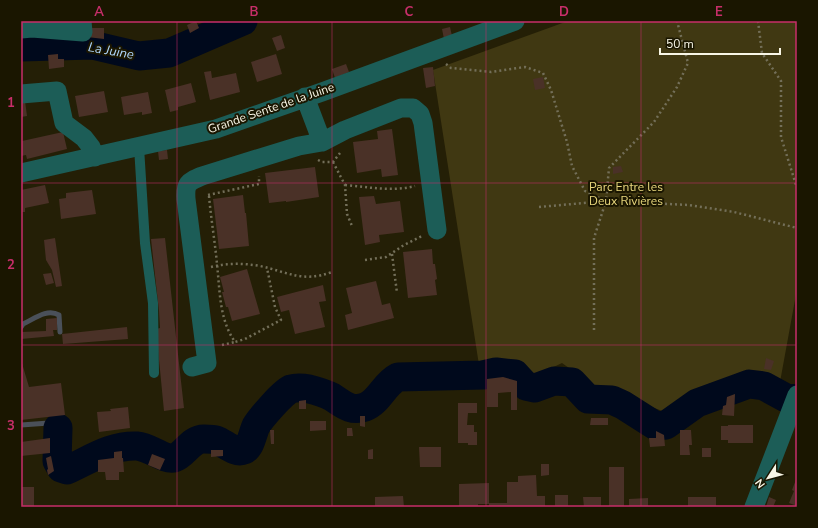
<svg xmlns="http://www.w3.org/2000/svg" width="818" height="528" font-family="'Nunito Sans',sans-serif">
	<style>
		.green { fill: #403812 }
		.lines { fill: none; stroke-linecap: round; stroke-linejoin: round }
		.stream { stroke: #4a5059; stroke-width: 5 }
		.river { stroke: #00091c; stroke-width: 29 }
		.building { fill: #4a3127 }
		.path { stroke: #736f59; stroke-width: 2.5; stroke-dasharray: 2 3; stroke-linecap: butt }
		.lane { stroke: #1c5d57; stroke-width: 10 }
		.street { stroke: #1c5d57; stroke-width: 19 }
		.grid { fill: none; stroke: #c72e69; stroke-width: 1; stroke-opacity: 0.55 }
		.labels { text-anchor: middle; dominant-baseline: central; stroke-width: 4; stroke-linejoin: round; paint-order: stroke }
		.street-label { font-size: 12px; fill: #f8f6e6; stroke: #1a1600 }
		.park-label { font-size: 12px; fill: #e9d87d; stroke: #1a1600 }
		.water-label { font-size: 13px; font-style: italic; fill: #afd6fc; stroke: #1a1600 }
		.neatline { fill: none; stroke: #c72e69; stroke-width: 1.5 }
		.grid-label { font-size: 13px; text-anchor: middle; font-weight: bold; fill: #c72e69 }
	</style>
	<rect width="100%" height="100%" fill="#241f06"/>
	<!-- green -->
	<path class="green" d="M568,21h229v268l-17,93 -23,-11 -60,20 -29,22 -74,-27 -32,-23 -25,12 -36,-16 -22,6 -46,-295z"/>
	<g class="lines">
		<!-- stream -->
		<path class="stream" d="M21,327l2,-3c11,-5 24,-16 36,-9l1,17
			M21,425l28,-2 9,5"/>
		<!-- river -->
		<path class="river" d="M21,47l71,-2 47,11 30,-3 74,-32
			M58,428l-1,33 4,7 6,2c23,-10 43,-25 70,-24 13,1 27,14 37,12 11,-3 16,-19 30,-19 4,0 9,0 12,1 9,3 19,14 28,10 7,-3 9,-18 12,-24 4,-7 28,-35 35,-37 6,-2 13,-1 18,0 8,2 15,4 23,8 11,7 19,15 33,10 14,-5 19,-23 33,-30l85,-2 13,-3 19,2 11,12 9,2 19,-7 18,1 16,17 24,1 11,5 33,21 10,-1 31,-22 52,-19 15,2 22,12 11,1"/>
	</g>
	<!-- building -->
	<path class="building" d="M196,21l3,7 -9,5 -3,-8z
		M450,27l2,9 -8,3 -2,-10z
		M87,28h17v11l-17,-2z
		M281,35l4,13 -8,3 -5,-13z
		M58,54v5h6v8l-15,2 -1,-14z
		M276,54l6,20 -25,8 -6,-20z
		M346,64l3,8 -14,6 -3,-9z
		M433,67l2,19 -9,2 -3,-20z
		M211,71l1,7 24,-5 4,19 -30,8 -6,-28z
		M543,77l2,11 -10,2 -2,-11z
		M191,83l5,19 -18,5v3l-8,2 -5,-22z
		M104,91l4,21 -29,5 -4,-21z
		M148,92l4,21 -10,2v-3l-18,3 -3,-18z
		M25,101l2,15 -6,1v-15z
		M392,129l6,46 -16,2 -1,-8 -24,4 -4,-31 25,-3 -1,-8z
		M63,132l4,17 -40,10 -1,-4 -5,1v-18l1,3z
		M167,150l1,9 -9,1 -1,-9z
		M621,166l2,6 -10,2v-7z
		M315,167l4,30 -33,5v-1l-17,2 -4,-30z
		M45,185l4,18 -24,5v4h-4v-22z
		M92,190l4,24 -35,5 -2,-20 7,-1v-5z
		M243,195l2,18h1l3,33 -30,3 -6,-50z
		M374,196l2,8 24,-3 4,31 -25,3 1,7 -15,3 -6,-48z
		M55,238l7,48 -6,1 -4,-17 -6,-10 -2,-20z
		M165,238l19,170 -20,3 -8,-82 4,-1 -1,-17 -8,-72z
		M432,249l1,15h2l2,15 -2,1 2,15 -29,3 -5,-46z
		M247,269l13,45 -28,7 -4,-14h-2l-4,-15h2l-4,-15z
		M51,273l3,10 -8,2 -3,-11z
		M376,281l6,24 8,-2 4,15 -46,12 -3,-15 7,-2 -6,-25z
		M323,285l3,16 -7,1 6,25 -30,7 -6,-24 -8,2 -4,-15z
		M57,318v12h-4l1,6 -33,3v-7l25,-1v-12z
		M127,327l1,12 -65,5 -1,-10z
		M766,358l8,3 -3,9 -7,-1z
		M21,360l8,27 32,-4 4,32 -44,5z
		M503,377l14,4v29h-6v-18l-13,1v14h-11v-28z
		M735,394l-1,22 -12,-1 1,-9 3,-1 1,-8z
		M306,400v9h-7v-8z
		M458,403h19v10h-9l-1,12h7v7h3v13h-9v-2h-10z
		M128,407l2,21 -31,4 -2,-20 14,-1 -1,-2z
		M360,416h5v11l-5,-1z
		M591,418h17v7h-18z
		M310,421h16v9l-16,1z
		M728,425h25v18h-25v-3h-7v-14h7z
		M347,428h5l1,8h-6z
		M270,430h4v14h-3z
		M680,430h11l1,15h-3l1,10h-10z
		M656,431l8,4 1,11 -15,1 -1,-9h7z
		M50,438v15l-29,3v-14z
		M419,447h22v20h-21z
		M702,448h9v9h-9z
		M373,449v10h-5v-9z
		M211,450h12v6l-12,1z
		M122,451v7h1l1,14h-5v8h-13l-1,-8h-7v-12l16,-2v-6z
		M152,454l13,5 -5,11 -12,-5z
		M51,456l3,15 -6,4 -1,-5 1,-1 -2,-11z
		M541,464h8v11l-8,1z
		M609,467h15v40h-15z
		M536,475l1,21h8v11h-56v-4h18v-21h11v-6z
		M797,477v29l-8,-3 5,-12 -2,-1z
		M489,483v21h-11v3h-19v-23z
		M21,487h13v20h-13z
		M555,495h13v12h-13z
		M403,496l1,11h-29v-10z
		M583,497h18v10h-17z
		M688,497h28v10h-28z
		M769,497l7,3 -3,7h-7z
		M648,498v9h-19v-8z"/>
	<g class="lines">
		<!-- path -->
		<path class="path" d="M758,21l4,32 19,28v56l16,51
			M446,64l5,4 40,4 34,-5 18,6 8,17 16,52 5,24 13,25 20,10
			M318,160l4,2h11l7,-9
			M333,162l12,23 2,29 5,12
			M345,185c24,2 46,7 70,1
			M208,195l51,-11v-8
			M209,196c2,23 6,46 8,68 3,27 2,55 18,78l10,-3 36,-19 -6,-13 -8,-39
			M539,207l67,-6 3,-33 45,-46 23,-35 11,-24 -11,-42
			M392,254l5,39
			M365,260l21,-3 18,-12 18,-9
			M211,267c16,-4 32,-4 49,-1 28,6 42,17 72,6
			M594,330v-92l12,-37 83,4 45,7 63,16
			M222,345l13,-3"/>
		<!-- lane -->
		<path class="lane" d="M139,147l6,96 8,60 1,70"/>
		<!-- street -->
		<path class="street" d="M21,29l11,-1 51,4 -1,-11
			M21,94l36,-3 7,32 20,15 7,9 4,10
			M305,97l17,45
			M21,173l195,-44 106,-37 193,-71
			M192,367l15,-4 -21,-164c-1,-16 2,-17 16,-23l97,-30 23,-4 23,-12 56,-22h12l7,6 3,9 14,107
			M754,507l43,-112"/>
	</g>
	<!-- grid -->
	<path class="grid" d="M177,21v486M332,21v486M486,21v486M641,21v486M21,183h776M21,345h776"/>
	<g class="labels">
		<!-- street labels -->
		<g class="street-label">
			<text transform="translate(271 108) rotate(-19)">Grande Sente de la Juine</text>
		</g>
		<!-- park labels -->
		<g class="park-label">
			<text x="626" y="187">Parc Entre les<tspan x="626" dy="14">Deux Rivières</tspan></text>
		</g>
		<!-- water labels -->
		<g class="water-label">
			<text transform="translate(111 51) rotate(10)">La Juine</text>
		</g>
	</g>
	<!-- border -->
	<rect width="818" height="528" fill="none" stroke="#1a1600" stroke-width="44"/>
	<!-- north arrow -->
	<g transform="translate(768 478) rotate(234)" stroke="#1a1600" stroke-width="3" paint-order="stroke">
	<path d="M0-3L7 15L0 10L-7 15Z" fill="#f8f6e6"/>
	<text y="-6" font-size="11" font-weight="bold" text-anchor="middle" fill="#f8f6e6">N</text>
	</g>
	<!-- scale -->
	<path d="M660 48v6h120v-6" fill="none" stroke="#f8f6e6" stroke-width="2"/>
	<text x="666" y="48" font-size="12" fill="#f8f6e6" stroke="#1a1600" stroke-width="3" paint-order="stroke">50 m</text>
	<rect x="22" y="22" width="774" height="484" class="neatline"/>
	<g class="grid-label">
		<text x="99" y="16">A</text>
		<text x="254" y="16">B</text>
		<text x="409" y="16">C</text>
		<text x="564" y="16">D</text>
		<text x="719" y="16">E</text>
		<text x="11" y="107">1</text>
		<text x="11" y="269">2</text>
		<text x="11" y="430">3</text>
	</g>
</svg>
